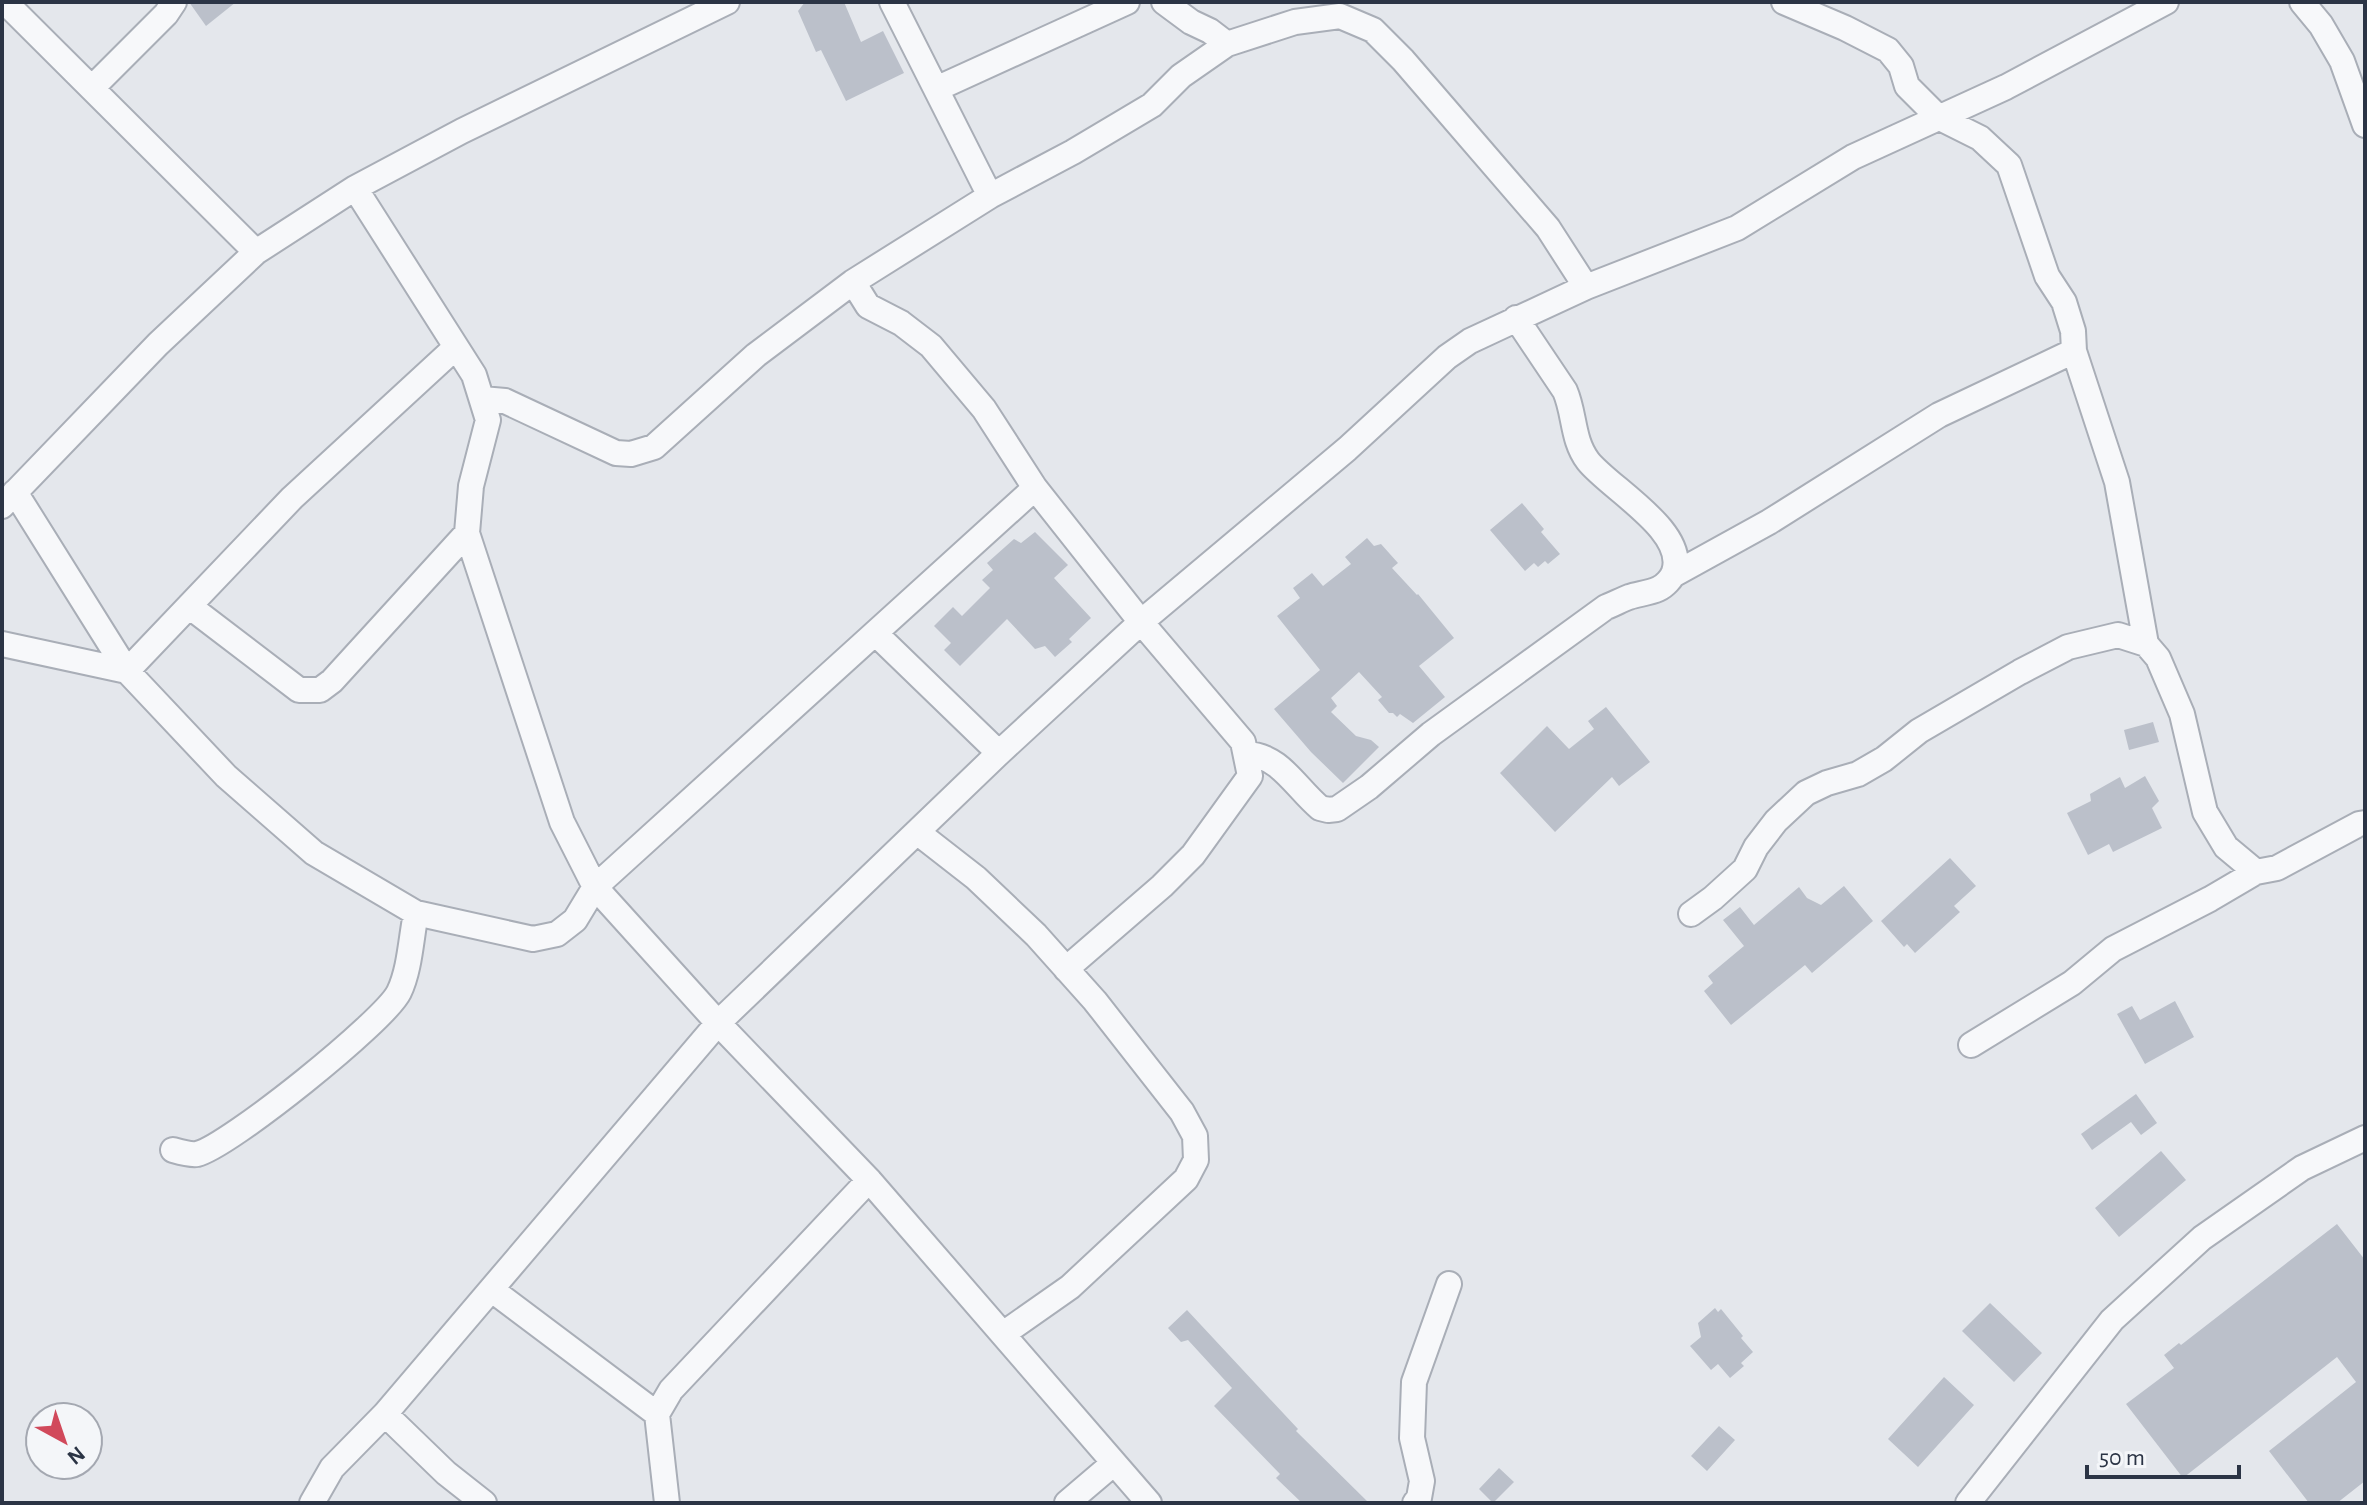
<svg xmlns="http://www.w3.org/2000/svg" width="2367" height="1505" font-family="'Alegreya Sans',sans-serif">
	<style>
		.building { fill: #bbc0ca }
		.lines { fill: none; stroke-linecap: round; stroke-linejoin: round }
		.street-casing { stroke: #a9aeb7; stroke-width: 28 }
		.street { stroke: #f7f8fa; stroke-width: 24 }
	</style>
	<rect width="100%" height="100%" fill="#e4e7ec"/>
	<!-- building -->
	<path class="building" d="M189,2h47l-30,24z
		M805,2h39l17,40 22,-11 21,42 -58,28 -25,-51 -5,2 -18,-41z
		M1522,503l22,26 -3,3 19,22 -12,10 -3,-3 -7,6 -4,-4 -9,8 -35,-41z
		M1035,532l33,33 -14,13 37,40 -22,21 3,3 -17,15 -10,-11 -10,3 -28,-30 -47,47 -16,-16 7,-7 -17,-17 19,-19 9,9 28,-28 -8,-8 11,-10 -6,-7 27,-24 7,4z
		M1367,538l7,8 7,-2 17,19 -6,5 25,27 1,-1 36,44 -35,28 26,31 -32,26 -13,-9 -3,3 -4,-4h-4l-11,-13 4,-3 -23,-25 -28,26 6,8 -6,6 25,24 15,4 8,7 -36,36 -32,-31 -37,-43 46,-39 -43,-54 23,-18 -7,-10 19,-15 11,13 28,-22 -6,-7z
		M1606,707l44,55 -31,24 -7,-9 -57,55 -55,-59 47,-47 22,23 25,-20 -6,-8z
		M2153,722l6,20 -30,8 -5,-20z
		M2145,776l14,25 -7,7 10,20 -49,24 -4,-8 -21,11 -21,-42 24,-12 -1,-7 30,-17 5,11z
		M1950,858l26,28 -22,20 6,6 -45,41 -8,-9 -3,3 -23,-26z
		M1844,886l29,35 -61,52 -7,-8 -74,60 -27,-34 9,-8 -5,-7 36,-30 -21,-26 17,-13 14,18 45,-38 8,11 14,7z
		M2175,1001l19,36 -49,27 -28,-50 15,-8 8,14z
		M2136,1094l21,29 -16,12 -10,-13 -39,28 -11,-16z
		M2161,1151l25,29 -67,57 -24,-29z
		M2337,1224l28,36v221l-28,22h-28l-40,-52 87,-69 -19,-25 -154,121 -57,-74 48,-36 -10,-13 15,-12 2,2z
		M1990,1303l52,50 -28,29 -52,-51z
		M1715,1308l3,4 3,-3 22,27 -2,2 12,14 -12,11 3,3 -14,12 -12,-14 -7,6 -21,-24 11,-9 -3,-14z
		M1187,1310l111,119 -2,2 73,72h-67l-26,-25 4,-4 -66,-68 18,-18 -44,-48 -7,2 -13,-14z
		M1944,1377l30,28 -56,62 -30,-28z
		M1719,1426l16,14 -28,31 -16,-15z
		M1499,1468l15,14 -21,21 -14,-14z"/>
	<g class="lines">
		<defs>
			<path id="street" d="M5,2l251,250
				M892,2l98,194
				M1164,2l27,20 19,9 17,13
				M1784,2l61,26 43,22 13,16 6,20 31,31 42,21 29,27 38,111 17,26 9,29 1,20 43,131 29,162
				M2302,2l19,23 21,36 23,64
				M92,88l74,-74 8,-12
				M936,89l191,-87
				M355,188l119,187 14,45 -17,66 -4,47 95,289 33,65 123,136 151,157 280,323
				M853,282l15,24 33,17 30,23 53,63 51,79 106,134 102,120 7,34 -57,79 -31,31 -96,83
				M482,399l23,2 111,52 15,1 23,-7 102,-92 97,-73 137,-86 83,-44 79,-47 29,-29 46,-32 68,-22 45,-6 33,14 30,30 145,168 38,59
				M15,492l112,179 165,-173 164,-151
				M2,506l156,-162 98,-92 99,-64 107,-57 265,-129
				M1673,575l96,-53 170,-107 135,-64
				M189,606l110,84h21l12,-9 135,-148
				M876,634l123,119
				M2,644l125,27 99,105 88,77 102,60 117,26 24,-5 18,-14 20,-33 440,-399
				M1246,754c34,1 49,33 74,54l8,2 9,-1 32,-22 62,-53 175,-127c8,-3 15,-7 23,-10 9,-3 20,-4 29,-8 7,-3 14,-11 16,-17 14,-41 -65,-84 -86,-111 -16,-21 -13,-47 -23,-70l-49,-73
				M917,832l59,46 60,57 59,66 87,111 13,24 1,24 -10,19 -116,108 -67,47
				M1691,914l22,-16 32,-29 11,-22 20,-26 30,-28 21,-10 31,-9 26,-15 35,-28 101,-59 48,-25 50,-12 28,9 12,14 24,56 23,98 21,35 30,25 21,-4 82,-44 6,-1
				M1971,1045l101,-62 41,-34 97,-50 46,-27
				M173,1150c7,2 17,5 24,4 31,-7 188,-133 202,-162 11,-23 12,-54 17,-79
				M492,1290l165,124
				M385,1414l61,59 38,30
				M312,1503l20,-35 53,-54 333,-391 281,-270 142,-131 206,-173 100,-92 23,-16 116,-54 151,-59 116,-71 153,-70 160,-85
				M667,1503l-10,-89 14,-24 198,-210
				M1067,1503l47,-40
				M1415,1503l4,-5 3,-17 -10,-43 2,-56 35,-98
				M1968,1503l144,-183 90,-82 100,-70 63,-30"/>
		</defs>
		<!-- street casing -->
		<use href="#street" class="street-casing"/>
		<!-- street -->
		<use href="#street" class="street"/>
	</g>
	<!-- border -->
	<rect width="2367" height="1505" fill="none" stroke="#2b3445" stroke-width="8"/>
	<!-- north arrow -->
	<g transform="translate(64 1441) rotate(140)"><circle r="38" fill="#f4f6f9" stroke="#a4a8b1" stroke-width="2"/>
	<path d="M0-6L14 30L0 20L-14 30Z" fill="#d1495b"/>
	<text y="-12" font-size="22" font-weight="bold" text-anchor="middle" fill="#2b3445">N</text>
	</g>
	<!-- scale -->
	<path d="M2087 1465v12h152v-12" fill="none" stroke="#2b3445" stroke-width="4"/>
	<text x="2099" y="1465" font-size="24" fill="#2b3445" stroke="#f4f6f9" stroke-width="6" paint-order="stroke">50 m</text>
</svg>
